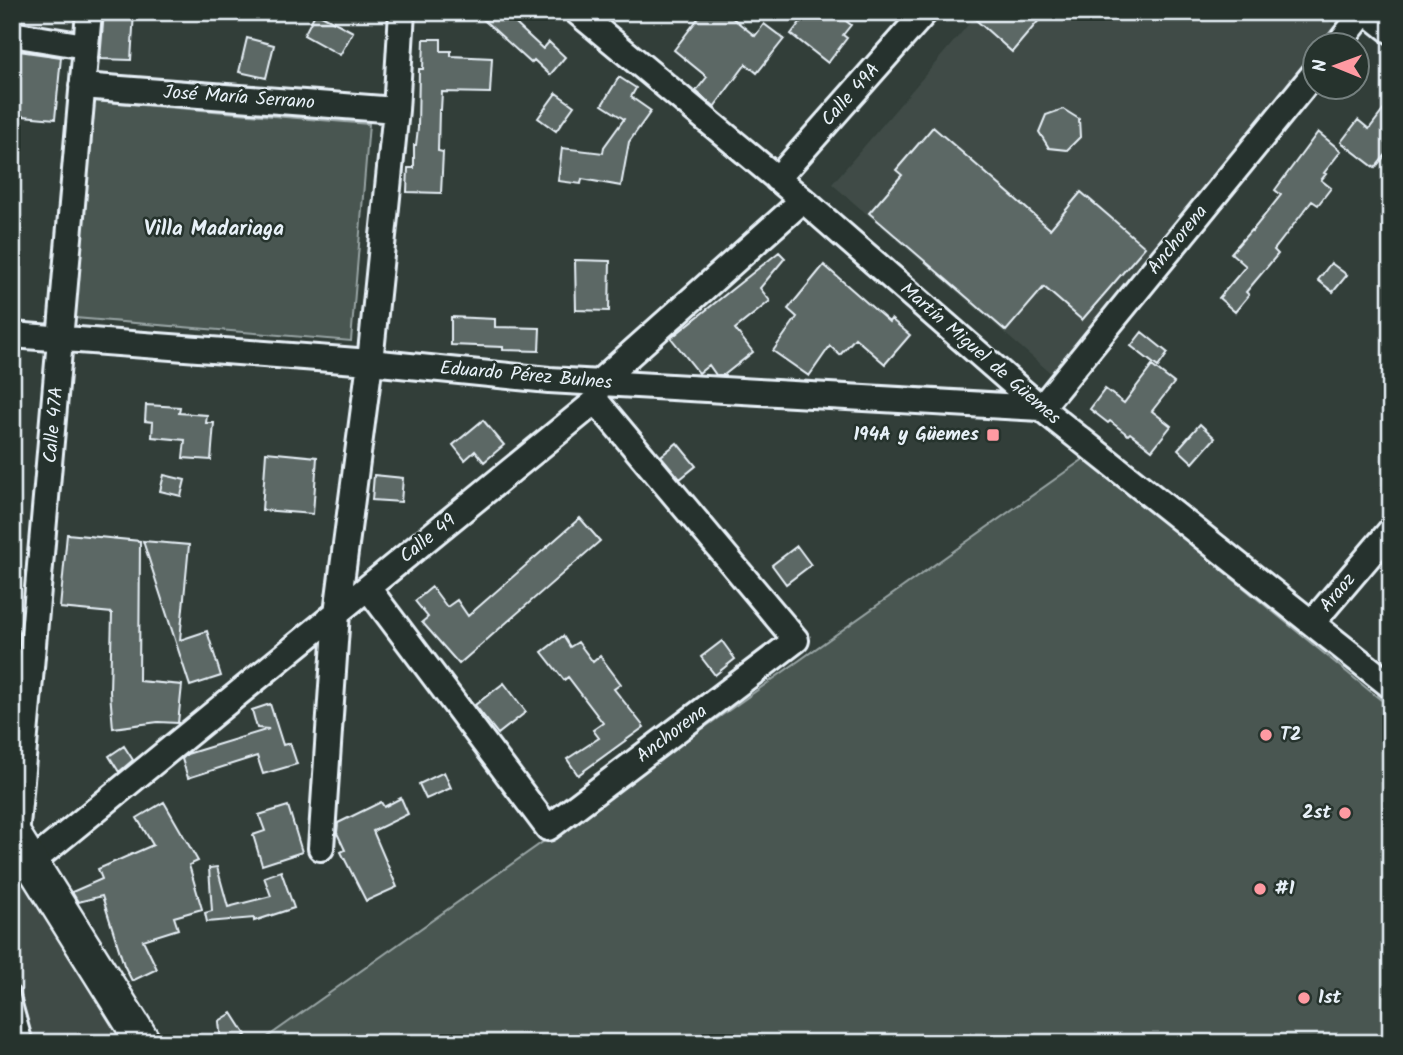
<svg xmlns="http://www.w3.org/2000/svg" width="1403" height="1055" font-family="Kalam,sans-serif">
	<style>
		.built { fill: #3f4b46 }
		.green { fill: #495651; stroke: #98a4a4; stroke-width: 2 }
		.building { fill: #5c6865; stroke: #e8f1f8; stroke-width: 2 }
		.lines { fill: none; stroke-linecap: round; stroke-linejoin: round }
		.service-casing { stroke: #e8f1f8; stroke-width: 18 }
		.minor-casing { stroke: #e8f1f8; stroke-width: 30 }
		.secondary-casing { stroke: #e8f1f8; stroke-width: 38 }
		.service { stroke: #26332d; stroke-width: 12 }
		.minor { stroke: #26332d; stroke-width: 24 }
		.secondary { stroke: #26332d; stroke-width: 33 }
		.poi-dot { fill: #ff9aa2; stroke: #26332d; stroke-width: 2.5 }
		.labels { text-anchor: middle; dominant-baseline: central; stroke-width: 5; stroke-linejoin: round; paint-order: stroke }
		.street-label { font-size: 19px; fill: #e8f1f8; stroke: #26332d }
		.poi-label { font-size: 19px; font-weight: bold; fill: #e8f1f8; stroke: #26332d; text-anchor: start }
		.neighbourhood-label { font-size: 21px; font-weight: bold; fill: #e8f1f8; stroke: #26332d }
	</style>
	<rect width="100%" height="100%" fill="#323e39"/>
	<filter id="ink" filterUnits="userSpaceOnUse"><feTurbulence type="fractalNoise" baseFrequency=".0143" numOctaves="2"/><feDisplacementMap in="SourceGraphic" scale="14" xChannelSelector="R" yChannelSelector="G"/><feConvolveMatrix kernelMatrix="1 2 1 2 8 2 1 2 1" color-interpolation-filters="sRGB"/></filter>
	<g filter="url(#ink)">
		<!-- built -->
		<path class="built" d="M979,12h339l26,23 -9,10 -19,1 -1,22 -262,307 -221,-191z
			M12,840l132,203h-132z"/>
		<!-- green -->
		<path class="green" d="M93,101l276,23 -18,217 -276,-23z
			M1085,458l296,242 -10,-21 20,17v347h-1132z"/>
		<!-- building -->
		<path class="building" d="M104,12h30l-3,48 -31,-1z
			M316,12l37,20 -13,23 -36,-20z
			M475,12h28l40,37 6,-7 16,15 -15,18 -16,-15 -3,3z
			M703,12h22l30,24 9,-12 20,15 -27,34 -11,-9 -32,43 -18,-16 11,-14 -33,-27z
			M808,12h27l16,13 -8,10 4,3 -19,25 -37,-29z
			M967,12h79l-34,40z
			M247,38l27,7 -8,33 -27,-6z
			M424,39h17v12h10v5l41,2 -2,35 -48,-1 -1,18h-2l-1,41 5,1 -2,41 -34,-1 1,-24h6v-23h2l2,-17 1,-59h4z
			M12,50l49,7 -6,62 -43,-4z
			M619,77l17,11 -5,9 20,14 -22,31 -8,44 -39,-7 -1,5 -23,-3 4,-33 41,5 1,-6 20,-28 -22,-14z
			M556,93l18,13 -18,25 -18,-13z
			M1391,100v48l-16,20 -34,-26 17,-22 11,9z
			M1063,109l16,10 1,18 -13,13 -18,-2 -10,-16 7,-17z
			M933,127l117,102 31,-37 64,55 -63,73 -38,-33 -38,44 -137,-118 33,-38 -6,-5z
			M1318,132l23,19 -17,22 2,1 -5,6 10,8 -13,17 -6,-4 -38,49 4,4 -32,38 3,3 -14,17 -16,-14 27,-32 -15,-13 20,-23 1,1 29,-36 -6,-5z
			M779,252l6,6 -25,30 10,13 -35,28 18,23 -29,23h-8l-7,-10 -10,8 -28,-35z
			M575,260l35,1 -1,50 -33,-1z
			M1331,263l16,12 -14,17 -15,-12z
			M824,265l65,57 2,-3 19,16 -25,29 -30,-26 -15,17 -10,-9 -21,30 -36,-25 24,-34 -9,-8z
			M451,317l44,2v8l45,1 -1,23 -36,-1v-3l-52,-2z
			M1142,332l26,21 -10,14 -27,-21z
			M1152,366l22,17 -22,28 19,15 -19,24 -22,-17 -2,2 -18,-14 -2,2 -18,-14 15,-20 19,14z
			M146,405l34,2 -1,6 28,2 -1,8h8l-3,37 -28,-2 2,-18 -33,-3 1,-15 -8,-1z
			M483,420l21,25 -20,17 -9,-11 -10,9 -12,-15z
			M1200,424l15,14 -22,25 -15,-14z
			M677,443l19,23 -16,13 -19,-23z
			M266,452l51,5 -4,57 -51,-4z
			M164,475l21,5 -4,16 -21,-5z
			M374,475l29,3 -2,24 -29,-2z
			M580,518l20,23 -141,123 -37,-42 6,-5 -13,-16 17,-14 15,20 10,-7 11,16z
			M67,534l73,7 -1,140 43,4 -4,38 -20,-1 -45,6 -3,-36 2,-79 -52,-5z
			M143,541l46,4 -9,95 27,-9 14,45 -31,10z
			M797,546l14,19 -25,19 -14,-19z
			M563,636l7,11 8,-5 15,20 7,-6 21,28 -7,5 30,38 -66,48 -11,-16 32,-21 -6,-8 10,-7 -35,-46 -4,3 -22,-28z
			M722,641l13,18 -20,16 -14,-18z
			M504,683l22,29 -28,22 -23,-29z
			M270,704l13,41 7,-2 7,21 -34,10 -6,-18 -69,22 -6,-19 5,-5 82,-25 -12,-1 -5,-18z
			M124,746l9,14 -14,12 -10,-16z
			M444,772l7,16 -25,11 -7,-15z
			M401,798l7,16 -35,17 24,56 -31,14 -25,-49 4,-2 -8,-17 1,-10 43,-21 3,5z
			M164,802l34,59 -9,4 13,44 -28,8 4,12 -35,11 14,29 -25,12 -8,-16 -22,-69 -24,6 -6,-10 30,-13 -4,-10 55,-24 -16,-27z
			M288,806l14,46 -40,13 -9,-30 12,-4 -6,-16z
			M217,867l11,40 43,-11 -7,-19 17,-6 13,37 -40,13v-3l-47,4 -2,-9 7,-2 -3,-43z
			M232,1013l14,22 -13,8h-12l-2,-22z"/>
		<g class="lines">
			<defs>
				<path id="service" d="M12,993l14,50"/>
				<path id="minor" d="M577,12l226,188 238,208 350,278
					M1367,12l24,19
					M12,34l73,12
					M1337,46l27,-34
					M82,86l314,24
					M777,179l148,-167
					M12,335l358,27 179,18 492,28
					M1041,408l275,-337
					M368,588l180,240 248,-188 -200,-239
					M1312,623l79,-93
					M16,837l73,-825
					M321,848l16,-235 33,-251 26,-252 6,-98
					M32,862l564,-461 2,-18 205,-183"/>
				<path id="secondary" d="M12,832l132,211"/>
			</defs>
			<!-- service casing -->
			<use href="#service" class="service-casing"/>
			<!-- minor casing -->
			<use href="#minor" class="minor-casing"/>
			<!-- secondary casing -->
			<use href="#secondary" class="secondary-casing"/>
			<!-- service -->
			<use href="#service" class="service"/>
			<!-- minor -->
			<use href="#minor" class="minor"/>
			<!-- secondary -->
			<use href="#secondary" class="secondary"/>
		</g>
	</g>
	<!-- markers -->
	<g class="poi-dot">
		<rect x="986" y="428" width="14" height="14" rx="3.5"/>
		<circle cx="1266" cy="735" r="7"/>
		<circle cx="1345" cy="813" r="7"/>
		<circle cx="1260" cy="889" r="7"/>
		<circle cx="1304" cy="998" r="7"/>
	</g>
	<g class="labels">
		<!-- street labels -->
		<g class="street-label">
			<text transform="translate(851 95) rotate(-48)">Calle 49A</text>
			<text transform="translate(239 98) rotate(4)">José María Serrano</text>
			<text transform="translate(1178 240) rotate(-51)">Anchorena</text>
			<text transform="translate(980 354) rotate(41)">Martín Miguel de Güemes</text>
			<text transform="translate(526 376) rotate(5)">Eduardo Pérez Bulnes</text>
			<text transform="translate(54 425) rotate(-85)">Calle 47A</text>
			<text transform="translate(428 539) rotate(-39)">Calle 49</text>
			<text transform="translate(1338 593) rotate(-50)">Araoz</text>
			<text transform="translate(672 734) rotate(-37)">Anchorena</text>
		</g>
		<!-- poi labels -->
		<g class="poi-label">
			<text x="979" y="435" text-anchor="end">194A y Güemes</text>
			<text x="1280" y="735">T2</text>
			<text x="1331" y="813" text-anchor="end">2st</text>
			<text x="1274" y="889">#1</text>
			<text x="1318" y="998">1st</text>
		</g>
		<!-- neighbourhood labels -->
		<g class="neighbourhood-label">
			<text x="214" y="229">Villa Madariaga</text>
		</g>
	</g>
	<!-- margin -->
	<rect width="1403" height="1055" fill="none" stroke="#26332d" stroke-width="42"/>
	<rect x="21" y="21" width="1361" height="1013" fill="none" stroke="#e8f1f8" stroke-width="2.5" filter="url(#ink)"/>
	<!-- north arrow -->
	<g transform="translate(1336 66) rotate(271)"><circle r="33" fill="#26332d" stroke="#747f7e" stroke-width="2"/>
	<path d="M0-5L12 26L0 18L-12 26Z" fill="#ff9aa2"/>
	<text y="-10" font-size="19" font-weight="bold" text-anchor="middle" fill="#e8f1f8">N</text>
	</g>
</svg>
